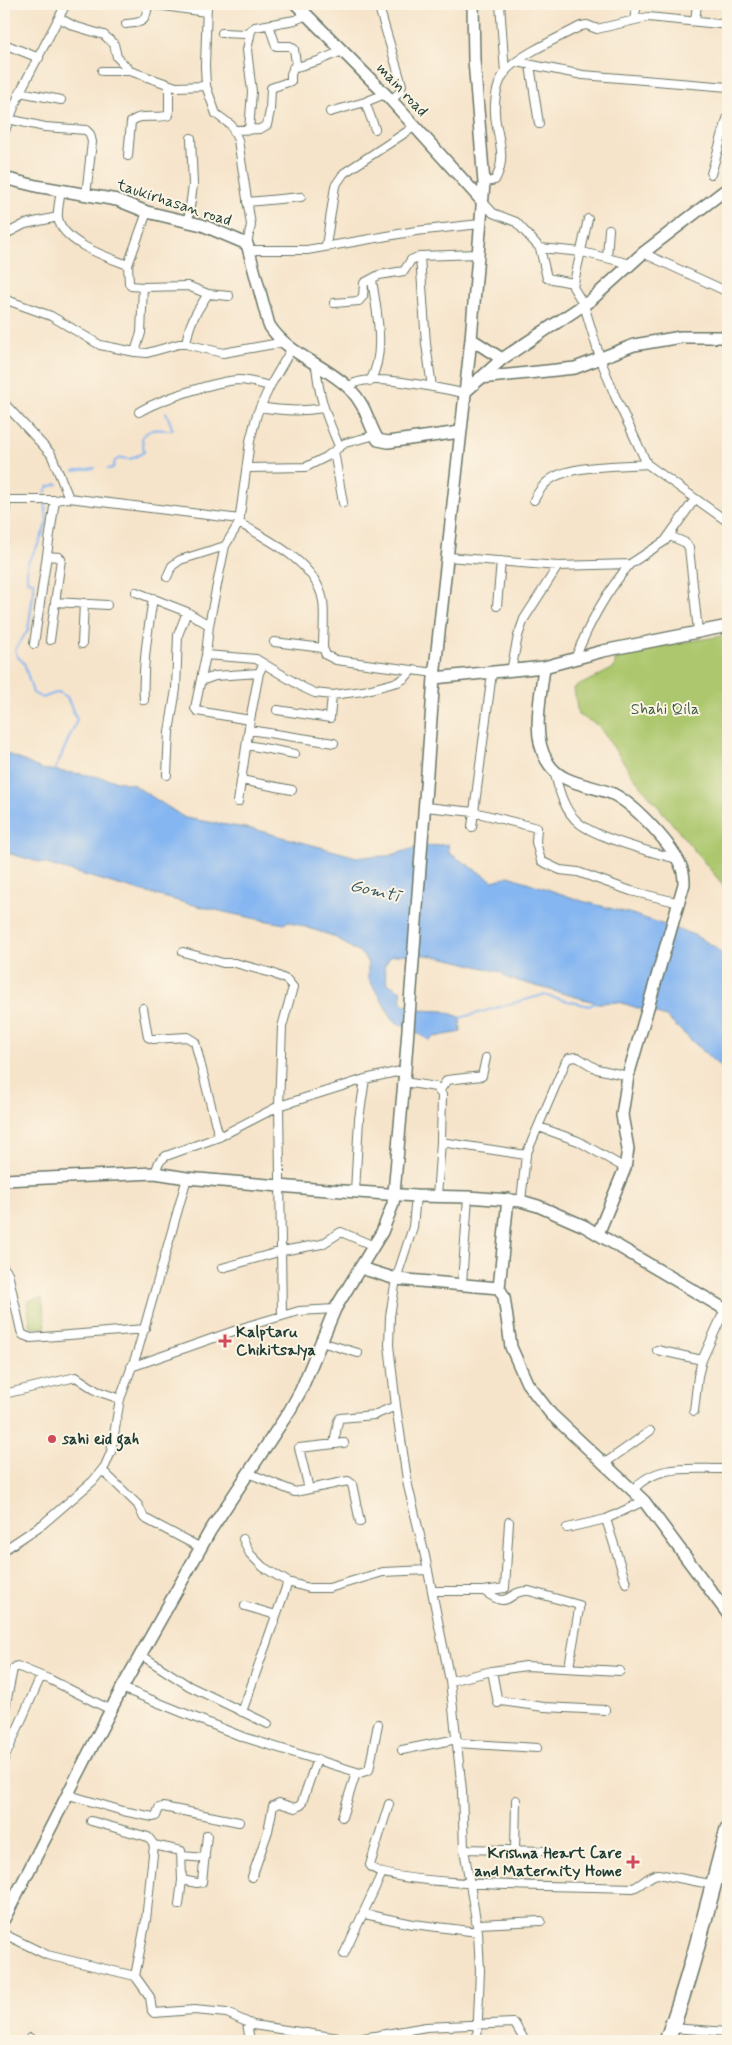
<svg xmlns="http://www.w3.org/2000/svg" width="732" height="2045" font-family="Mynerve,sans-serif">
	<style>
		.green { fill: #acc76d; stroke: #668250 }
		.water { fill: #85b6f1; stroke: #527a92 }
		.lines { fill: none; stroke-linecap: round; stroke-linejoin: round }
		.stream { stroke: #85b6f1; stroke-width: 2 }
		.street-casing { stroke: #6a7768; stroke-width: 10 }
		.secondary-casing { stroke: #6a7768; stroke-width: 14 }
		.highway-casing { stroke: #6a7768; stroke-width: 18 }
		.street { stroke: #fff; stroke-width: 8 }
		.secondary { stroke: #fff; stroke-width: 11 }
		.highway { stroke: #fff; stroke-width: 15 }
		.poi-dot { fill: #d1495b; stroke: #fcf5e5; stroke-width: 2 }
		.labels { text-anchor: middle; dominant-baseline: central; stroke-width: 4; stroke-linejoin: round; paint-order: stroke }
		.street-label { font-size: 16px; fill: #1f3d34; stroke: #fcf5e5 }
		.park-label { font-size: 16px; fill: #3b593f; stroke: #fcf5e5 }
		.poi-label { font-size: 16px; font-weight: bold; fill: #1f3d34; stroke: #fcf5e5; text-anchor: start }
		.water-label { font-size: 18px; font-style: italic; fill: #385b63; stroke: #fcf5e5 }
	</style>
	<rect width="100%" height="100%" fill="#fcf5e5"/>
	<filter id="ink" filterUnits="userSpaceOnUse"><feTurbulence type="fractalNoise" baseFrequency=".02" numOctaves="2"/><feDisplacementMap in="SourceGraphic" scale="10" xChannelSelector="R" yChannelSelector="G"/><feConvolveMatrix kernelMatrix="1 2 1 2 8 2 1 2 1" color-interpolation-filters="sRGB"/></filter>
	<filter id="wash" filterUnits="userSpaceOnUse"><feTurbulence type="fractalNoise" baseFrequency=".0096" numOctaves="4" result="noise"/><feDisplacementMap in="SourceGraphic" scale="20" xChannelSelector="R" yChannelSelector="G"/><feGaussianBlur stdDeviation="1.12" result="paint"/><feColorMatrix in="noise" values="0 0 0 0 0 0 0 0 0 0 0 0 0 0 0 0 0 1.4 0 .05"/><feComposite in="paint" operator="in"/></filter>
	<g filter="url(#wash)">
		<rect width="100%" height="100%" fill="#f6e4ca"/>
		<!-- green -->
		<path class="green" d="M728,635v256l-95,-115 -35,-51 -20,-10 -4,-27 40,-20 3,-15z
			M42,1298l4,29 -15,1 -4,-27z"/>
		<!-- water -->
		<path class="water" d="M4,752l37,17 48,6 43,9 53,34 72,12 100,27 31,-1 27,-8 33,-4 1,9 44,28 16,-5 73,25 50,13 62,21 21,12 13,13v114l-62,-57 -47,-15 -21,1 -91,-25 -6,-6c-36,-8 -73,-23 -110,-16l-7,10 3,17 14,8 1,12 14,7 27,1 17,6 1,15 -27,5 -5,3 -35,-19 -26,-43v-14l-4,-8 -31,-20 -46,-15 -2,3c-95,-16 -189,-46 -281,-72z"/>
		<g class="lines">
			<!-- stream -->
			<path class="stream" d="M108,469l5,-1 2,-7 5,-3 11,1 13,-7 -2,-14c9,-13 17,-7 31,-8l-7,-18
				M74,471l21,-3
				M45,492l3,-5 10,-3
				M45,504l2,18 -8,21 -12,21v16l6,2 1,6 -6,42 -13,20 3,7 6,6 9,30 9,5 17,-6 8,5 10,23 -23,52
				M460,1018l83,-23 46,11 8,-4"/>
		</g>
	</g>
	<g filter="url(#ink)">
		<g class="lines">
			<defs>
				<path id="street" d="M150,4l56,8
					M207,4l-2,62 1,20 10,28 15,11 7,15 13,85 -4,19
					M378,4l24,81 -2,7 -9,8
					M500,4l5,69
					M4,10l1,-6
					M59,18l15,8 30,9 10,9 3,13 13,14
					M634,20l3,-16
					M695,21l2,-17
					M126,24c17,-2 20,-1 22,-20
					M222,33l23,1 10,-7 40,-7 12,-5
					M4,44l35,14
					M517,62l66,13 145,12
					M530,65l9,59
					M293,68l25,-7 24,-10
					M102,71h28l46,16 30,-1
					M20,92l41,8
					M365,102l10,27
					M330,112l35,-10 20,-8
					M8,119l37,8 41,3 4,4 2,8 -6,53
					M235,130l25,-1 7,-4 3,-14 1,-23 20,-7v-7l5,-11 -2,-14 -4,-3h-14l-7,-21
					M249,130l3,-38 -5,-42 4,-19
					M4,133l16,-41 46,-88
					M128,156l3,-34c10,-10 26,-2 38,-7v-30
					M711,174l17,-58
					M484,183l11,-3c10,-18 6,-33 2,-52 -4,-18 -3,-40 8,-56 12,-16 57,-36 76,-46l6,-1 10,4 51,-12 71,7 4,-1 5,-7
					M61,190c-1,9 -4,20 -3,28 5,25 49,39 70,47
					M482,201l11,12 23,9 24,26 42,4 49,12
					M247,202l54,-5
					M147,212l-19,53 1,18 2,3 12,1 45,-1 20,8 21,2
					M588,219l-15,68 11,18 16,53 15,38 32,68 81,58
					M188,222l5,-37 -2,-47
					M4,235l21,-11 33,-7
					M326,246l9,-60 9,-13 70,-46
					M540,248l7,30 26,5
					M248,250h59l109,-19 64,-7
					M643,253l85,39
					M420,256l6,88 6,43
					M607,258l2,-29
					M4,299l47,17 49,29 35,7 12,1 32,-9h7l37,9 62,-11
					M334,303l25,-2 4,-5 1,-13 15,-8 25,-4 7,-11 9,-4 58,-2
					M186,344c3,-21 10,-32 22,-50
					M135,352l6,-19 2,-46
					M316,365c3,33 10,51 23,81
					M370,381c17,-28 6,-71 2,-102
					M349,387c15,-17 92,2 115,6
					M4,403l47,51 18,44
					M260,407c22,4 41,5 63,1
					M139,412c19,-12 77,-31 100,-32 10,0 21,4 31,6
					M334,451l9,52
					M247,468l59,-1 20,-10 19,-14 31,-8
					M4,500h51l14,-2 171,21
					M534,500c4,-8 9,-16 17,-21 20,-14 71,-13 96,-15
					M239,523c29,16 78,41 84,78 2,15 0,31 0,47l3,7 10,5 99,13
					M670,536l16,7 3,5 9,83
					M4,540l2,-40
					M47,556l12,1 2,2 -11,81
					M448,557l110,9 72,-2 35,-23 30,-42
					M167,577l5,-11 8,-6 45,-14
					M136,592l51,20 22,13
					M55,602l52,3
					M497,606l4,-45
					M274,642l49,6
					M34,644l21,-144
					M82,644l2,-41
					M206,655l50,4 48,29 11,5 17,2 31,-4 35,-9 7,-4 6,-7
					M575,659c14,-36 30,-66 55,-95
					M511,671l7,-35 6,-17 34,-53
					M201,681l14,-5 44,-3
					M144,700c-2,-34 4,-69 9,-102
					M277,710l53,8 2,-23
					M250,720l-53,-9 -2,-3 11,-53 3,-30 11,-55 5,-24 14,-23 11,-82 7,-27 13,-28 22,-38
					M249,730l85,13
					M247,745l48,9
					M554,771c5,18 9,39 25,52 16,14 75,30 98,36
					M167,775l2,-43 7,-43 2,-54 9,-23
					M241,780l51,10
					M238,802l12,-82 9,-47 4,-8
					M425,807l49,5 63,16 -1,14 5,19 19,9 18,2 53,19 49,12
					M472,827l20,-154
					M183,952l40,11h12l37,10 15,7 6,7 -11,40 -3,79 3,210
					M143,1008l5,29 5,2 34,-2 8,5 24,95
					M404,1082l32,5 6,8 -1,47 -4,54
					M440,1090l7,-10 35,-4 4,-18
					M539,1127l39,14 47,27
					M441,1142l85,13
					M155,1173l4,-11 7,-6 53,-19 60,-31 86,-27 40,-9
					M355,1192l4,-73 6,-40
					M416,1196l-3,31 -17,52 -6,37 -1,29 7,61 12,80 17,70 25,125 12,109 2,59 14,83 2,39 -3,70
					M521,1201l5,-46 40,-94 3,-3 8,-1 20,12 31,7
					M4,1268l4,5 13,58 2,4 8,3 114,-9
					M222,1268l60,-17 40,-7 19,-12 33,14
					M462,1284l6,-87
					M321,1342l37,11
					M657,1350l45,10
					M131,1367l120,-42 31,-9 17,-5 36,-2
					M4,1394l72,-17 21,14 23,8
					M694,1411l4,-35 4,-16 23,-51
					M334,1444l4,-23 2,-3 34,-3 22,-9
					M605,1463l45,-32
					M102,1470l36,35 6,13 57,30
					M248,1473l47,19 53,-11 4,3 8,38
					M309,1489l-10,-41 45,-5
					M633,1490c22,-26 56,-21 88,-21
					M606,1519l20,64
					M567,1528l39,-9 38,-18
					M243,1539l7,15 13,13 25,15 21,6h20l54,-16 45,-2
					M4,1550l39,-26 50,-43 12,-15 6,-14 9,-53 18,-49 49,-172
					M432,1591h52l21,-3 4,-66
					M484,1591c29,21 21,-1 45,0l50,14v4l-10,58
					M245,1606l31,9
					M141,1655l48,31 79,38
					M492,1671l6,32 3,-2 43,6 61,3
					M450,1681l42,-10 34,-5 94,5
					M122,1688l121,49 117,36 9,-3 9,-46
					M242,1712l46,-130
					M4,1713l9,-44 4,-3 34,14 60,30
					M457,1743l80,5
					M402,1750l55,-11
					M4,1759l37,-83
					M69,1795l54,16 30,6 3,-1 3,-8 4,-1 76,15
					M389,1804l-19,61c10,23 229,21 263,23 9,-3 16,-13 25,-14l57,11
					M342,1817l14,-44
					M91,1821l57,16 6,8 -8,75 -11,56
					M154,1845l27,6 1,29 -3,25
					M464,1849l83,2
					M515,1850l1,-50
					M182,1856l23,2
					M252,1877l16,-46 5,-25 6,-3 16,5 6,-3 16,-46
					M182,1880l15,3 5,-1 5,-47
					M364,1914l49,10 65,8
					M478,1924l63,-3
					M4,1934l43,21 88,21 15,21 2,14 2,2 40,-3 33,3 26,12 99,15 74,-13 87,-4 2,1 10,17
					M344,1954l38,-81
					M247,2023l3,18
					M671,2028l57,4
					M30,2038l1,3"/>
				<path id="secondary" d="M296,4l95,96 91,101
					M4,178l32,8 81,14 30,12 55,13 45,19 22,81c19,30 57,40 81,64 17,18 17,32 28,51l10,2 72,-10
					M471,339l31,20
					M480,378l95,-10 59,-23 47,-8h47
					M464,393l38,-34 89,-59 52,-47 85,-65
					M544,667c-3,29 -13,68 3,94 13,24 43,23 66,33 22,11 61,52 69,75 2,5 2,10 2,15l-56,192 -6,39 6,34 -3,19 -27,66
					M434,678l110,-11 59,-16 125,-25
					M4,1180l151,-7 32,5 127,11 102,7 52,1 53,4 17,5 46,20 144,85
					M361,1268l35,11 103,9 5,9 7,50 16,36 24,31 93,87 84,113
					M499,1288l9,-89
					M4,1919l118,-231 88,-157 80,-121 11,-20 34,-81 47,-77 11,-28 12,-134 29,-392 37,-339 13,-156 -10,-123 -1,-56"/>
				<path id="highway" d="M667,2041c25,-69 42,-141 61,-212"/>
			</defs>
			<!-- street casing -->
			<use href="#street" class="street-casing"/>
			<!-- secondary casing -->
			<use href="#secondary" class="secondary-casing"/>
			<!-- highway casing -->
			<use href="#highway" class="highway-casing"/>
			<!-- street -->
			<use href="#street" class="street"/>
			<!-- secondary -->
			<use href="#secondary" class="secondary"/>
			<!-- highway -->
			<use href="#highway" class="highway"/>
		</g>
	</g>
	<!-- markers -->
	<g class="poi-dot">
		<path d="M222.5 1333.5h5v5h5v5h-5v5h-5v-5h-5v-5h5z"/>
		<circle cx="52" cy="1439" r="5"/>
		<path d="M630.5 1854.5h5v5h5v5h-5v5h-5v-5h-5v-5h5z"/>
	</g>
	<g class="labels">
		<!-- street labels -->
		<g class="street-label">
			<text transform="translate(402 90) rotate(47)">main road</text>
			<text transform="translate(174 203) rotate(18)">taukirhasan road</text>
		</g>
		<!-- park labels -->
		<g class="park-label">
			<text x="665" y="709">Shahi Qila</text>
		</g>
		<!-- poi labels -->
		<g class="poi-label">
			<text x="236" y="1332">Kalptaru<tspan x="236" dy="18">Chikitsalya</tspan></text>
			<text x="62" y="1439">sahi eid gah</text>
			<text x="622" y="1853" text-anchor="end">Krishna Heart Care<tspan x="622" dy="18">and Maternity Home</tspan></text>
		</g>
		<!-- water labels -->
		<g class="water-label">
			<text transform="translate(375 891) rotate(13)">Gomtī</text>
		</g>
	</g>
	<!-- margin -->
	<rect width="732" height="2045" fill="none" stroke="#fcf5e5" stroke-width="20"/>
</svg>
